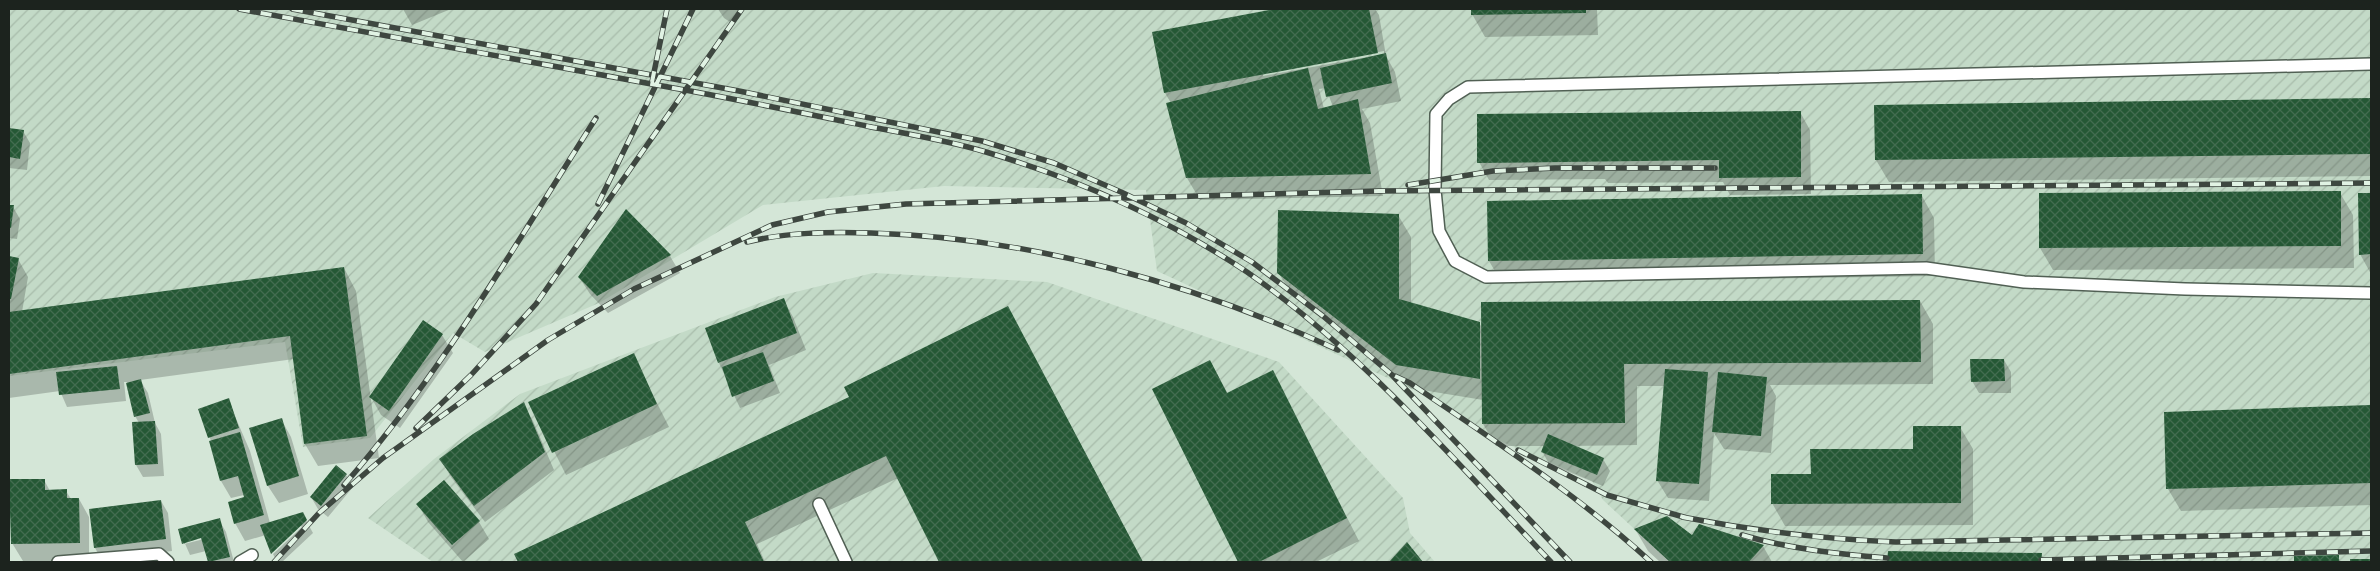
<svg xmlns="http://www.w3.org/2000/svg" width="2380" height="571" font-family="'Libre Baskerville',serif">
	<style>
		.industrial { fill: url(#industrial-furrows) }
		.shadow { fill: #0003; fill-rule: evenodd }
		.building { fill: url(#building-cross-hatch) }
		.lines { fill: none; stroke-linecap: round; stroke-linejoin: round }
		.lane-casing { stroke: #516054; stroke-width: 14 }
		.lane { stroke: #fff; stroke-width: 11 }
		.rail-casing { stroke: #3e4740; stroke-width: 5.5 }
		.rail { stroke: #e1f3e4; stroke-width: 4; stroke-dasharray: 11; stroke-linecap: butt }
	</style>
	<defs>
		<pattern id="industrial-furrows" width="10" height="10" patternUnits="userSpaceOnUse" patternTransform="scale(1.25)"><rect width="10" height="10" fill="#c3dac7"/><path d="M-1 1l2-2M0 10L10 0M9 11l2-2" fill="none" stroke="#a7bbaa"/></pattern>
		<pattern id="building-cross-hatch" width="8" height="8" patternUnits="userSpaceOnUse" patternTransform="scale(1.25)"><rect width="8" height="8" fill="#255835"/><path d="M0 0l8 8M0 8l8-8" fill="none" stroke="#436c50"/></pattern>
	</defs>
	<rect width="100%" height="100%" fill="#d4e6d7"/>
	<!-- industrial -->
	<path class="industrial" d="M9,9h2362v553h-701l-67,-62 -11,-19 -94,-41 -80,-48 -261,-121 -11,-81 -202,-4 -181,19 -164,98 -114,49 -32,-19 -83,105 -67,9 -18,-105 -276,34z
		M873,273l174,9 232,80 124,136 7,35 25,29h-1002l-65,-44 66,-59 86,-65 255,-97z"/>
	<!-- shadow -->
	<path class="shadow" d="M403,9h48l-39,16z
		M718,9h25l-10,15 -9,-6z
		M1282,9h93l4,6 7,41 9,16 6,29 -39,8 8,14 13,73 -183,4 -13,-22 -16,-75 -6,-10 -11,-60zM1384,51v3l-121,22v-2zM1326,88l7,19 -9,2 -5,-20z
		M1472,9h125l1,26 -113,2 -13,-23z
		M2371,100v76l-482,6 -13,-22 -1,-54z
		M1800,112l10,18 1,64 -81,1 -7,-13 -115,1 -3,-4 -116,1 -10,-18z
		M9,129l14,2 7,12 -3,27 -18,-2z
		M2340,193l13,22 1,53 -301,2 -13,-22z
		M2371,194v80l-11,-20 -1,-59z
		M1922,196l12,22 1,58 -433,7 -13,-22z
		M9,206l4,1 7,12 -3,20 -8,-1z
		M1398,215l13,22v67l68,19 4,6 437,-28 13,23v60l-163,1 6,11 -5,57 -47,-4 -10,-16 -5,68 -41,-3 -11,-18 8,-94h-28v59l-65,1 31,13 7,12 -7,15 -54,-22 -7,-13 2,-5h-48l-13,-22v-24l-73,-12 -118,-93 -14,-23z
		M670,256l10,17 -72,40 -18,-19 -11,-17z
		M9,257l9,2 10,18 -6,35 322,-44 12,23 23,167 -61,8 -13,-22 -11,-85 -154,21 8,13 7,30 6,11 3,42 -21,1 -7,-12 -3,-42h6l-4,-7 -8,-34h-3l2,19 -59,6 -7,-16 -51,7z
		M783,299l10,18 13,33 -37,15 11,28 -40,15 -21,-45z
		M424,322l18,13 11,18 -53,75 -19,-13 -10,-18z
		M1020,330l123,232h-203l-42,-84 -141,66 8,18h-246l-3,-8 335,-157z
		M633,355l36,72 -103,48 -36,-72z
		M2004,360l7,12v21h-32l-7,-12z
		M1210,361l18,33 45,-22 86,169 -43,21h-76l-86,-173z
		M228,400l22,51 20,72 32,-10 11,20 -31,29h-5l-4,-8 29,-27 -2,-2 -55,16 -10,-18 10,-25 -1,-3 -13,3 -10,-17 -10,-40 -11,-32z
		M523,404l10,17 21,49 -69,52 -34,-45 -10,-17z
		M2371,406v99l-190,6 -13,-22 -3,-76z
		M281,419l10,18 17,57 -29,9 -11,-17 -17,-58z
		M1960,427l13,22v76l-188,1 -13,-23 40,-28 103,-25z
		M346,475l7,12 -25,30 -10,-8 -7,-12z
		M44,480l6,11h16l5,8h8l10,18v44h-66l-11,-18v-35l-3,-6v-21z
		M161,501l7,12 4,38 -70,9 -7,-12 -5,-38z
		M418,504l61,18 10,17 -26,23 -35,-40z
		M219,520l7,12 8,30h-25l-3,-11 -16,4 -11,-25zM207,535l1,3 -24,6v-2z
		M1700,526l63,20 9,16h-112l-12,-11 -13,-22 57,8z
		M1889,553l152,1 5,8h-157z
		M2295,557h43l3,5h-46z"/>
	<!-- building -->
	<path class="building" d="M1275,9h94l9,44 -214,40 -12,-61z
		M1471,9h115v4l-115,2z
		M1386,53l6,30 -66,14 -6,-29z
		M1308,68l10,41 40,-10 13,75 -185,4 -20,-75z
		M2371,98v56l-496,6 -1,-55z
		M1801,111v66l-82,1v-18l-242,3v-49z
		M9,128l15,2 -4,29 -11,-2z
		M2341,191v55l-302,2v-55z
		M2358,193h13v61l-12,1z
		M1922,194l1,60 -435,7 -1,-60z
		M9,205h5l-3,23 -2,-1z
		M626,209l45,46 -74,41 -19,-19z
		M1278,210l121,4v85l81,23v57l-84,-14 -119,-92z
		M9,256l10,2 -8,41h-2z
		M344,267l23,169 -63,8 -14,-108 -281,38v-62z
		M784,298l13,35 -79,30 -13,-35z
		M1920,300l1,62 -297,2 1,59 -143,1 -1,-122z
		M1008,306l135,256h-204l-53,-106 -141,66 19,40h-246l-4,-8 335,-157 -5,-10z
		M423,320l20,14 -54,77 -20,-14z
		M763,352l11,29 -42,16 -10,-30z
		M634,353l23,51 -105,49 -24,-51z
		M1970,359h34l1,22 -34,1z
		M1210,360l17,33 46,-23 74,148 -88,44h-21l-86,-173z
		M117,366l3,23 -61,6 -3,-23z
		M1665,369l43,3 -9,112 -43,-3z
		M1718,372l49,5 -6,59 -49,-4z
		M141,379l9,34 -16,4 -8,-34z
		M229,398l10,30 -31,10 -10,-29z
		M524,402l21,50 -71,54 -35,-47 34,-25z
		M2371,405v78l-205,6 -2,-77z
		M282,418l17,58 -32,10 -18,-58z
		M155,421l3,43 -23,1 -3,-43z
		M1913,426h48v77l-190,1v-30h40l-1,-25h103z
		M240,432l24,83 -30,9 -6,-22 16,-5 -6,-21 -18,5 -11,-40z
		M1548,434l56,24 -7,17 -56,-23z
		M336,465l11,9 -26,32 -11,-9z
		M9,479h36v11l22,-1v9h12l1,45 -69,1z
		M444,480l36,41 -28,24 -36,-41z
		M161,500l5,39 -72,9 -5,-39z
		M303,512l4,8 -36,34 -11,-29z
		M1667,516l25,19 7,-11 65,21 -15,17h-79l-36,-33z
		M220,518l10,39 -22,5 -7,-24 -19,6 -4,-15z
		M1407,542l16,20h-34z
		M1888,551l154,2 -1,9h-154z
		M2339,555v7h-45v-6z
		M2350,559h21v3h-21z"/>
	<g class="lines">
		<defs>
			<path id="lane" d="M2371,64l-903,23 -19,12 -13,15 -1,76 4,41 16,30 31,16 440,-9 98,14 161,7 186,4
				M819,504l27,58
				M58,562l101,-8 9,8
				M240,562l12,-7"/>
		</defs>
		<!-- lane casing -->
		<use href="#lane" class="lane-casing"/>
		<!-- lane -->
		<use href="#lane" class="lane"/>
		<defs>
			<path id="rail" d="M239,9c143,26 286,52 429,78 68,12 135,26 203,40 38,7 78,14 115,25 91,27 182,67 261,120 115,80 208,189 304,290
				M292,9l447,82 243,50 72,22 67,29 65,31 66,39 71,54 68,58 179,188
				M652,82l15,-73
				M1408,185l85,-14 62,-3h160
				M598,204l95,-195
				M747,242c40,-10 82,-10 124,-9 157,4 325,51 467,117
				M1395,376l15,7c83,57 167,111 241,179
				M416,428l55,-53 65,-71 206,-295
				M1518,450l89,45 80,23
				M344,485c98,-112 172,-242 252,-367
				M1682,517c73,14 139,22 214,25l475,-9
				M1742,535c48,14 96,19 145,23
				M2041,560l330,-9
				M274,562l45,-49 64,-55 165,-118 86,-51 138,-64 56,-13 78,-8 473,-13 992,-8"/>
		</defs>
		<!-- rail casing -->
		<use href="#rail" class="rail-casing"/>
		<!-- rail -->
		<use href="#rail" class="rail"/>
	</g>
	<!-- border -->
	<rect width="2380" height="571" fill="none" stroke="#1c231e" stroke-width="20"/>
</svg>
